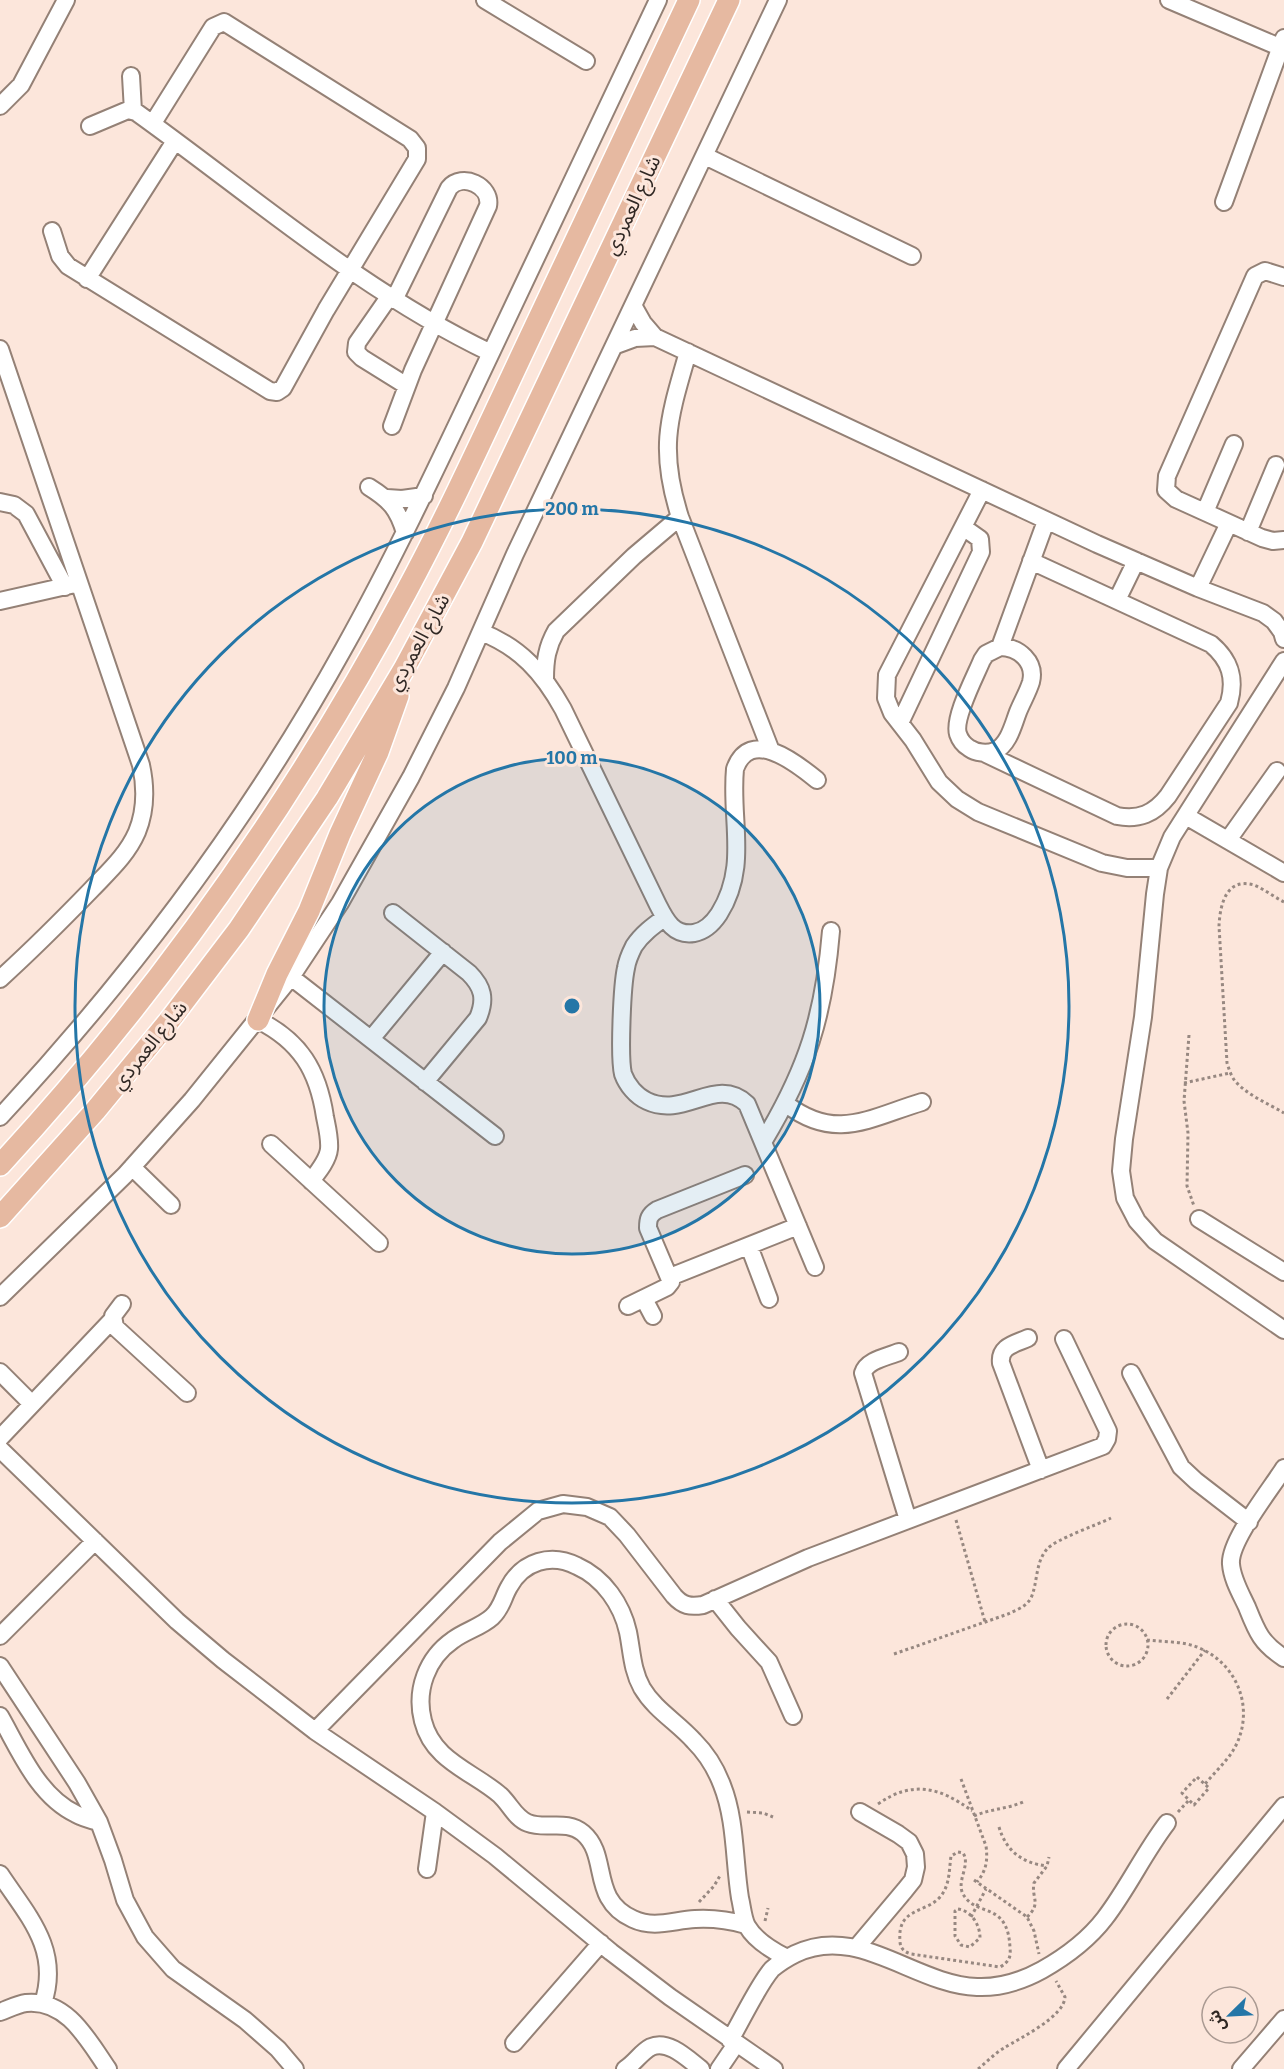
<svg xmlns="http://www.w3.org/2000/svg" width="1284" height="2069" font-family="Bitter,'Noto Sans Arabic',serif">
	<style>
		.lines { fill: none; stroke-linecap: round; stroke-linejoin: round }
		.minor-casing { stroke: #948176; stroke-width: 20 }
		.major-casing { stroke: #fff; stroke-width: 24 }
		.path { stroke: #978881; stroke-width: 3; stroke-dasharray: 3 3; stroke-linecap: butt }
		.minor { stroke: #fff; stroke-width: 16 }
		.major { stroke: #e6b9a1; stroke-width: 21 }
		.ring { fill: none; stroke: #2476a7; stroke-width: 3 }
		.labels { text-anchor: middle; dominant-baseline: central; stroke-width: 6; stroke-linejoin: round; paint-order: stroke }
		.street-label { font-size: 20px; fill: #302824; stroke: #fce6db }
		.centre { fill: #2476a7; stroke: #fce6db; stroke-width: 3 }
		.ring-label { font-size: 18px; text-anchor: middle; font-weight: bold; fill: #2476a7; stroke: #fce6db; stroke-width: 6; stroke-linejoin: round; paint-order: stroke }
	</style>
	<rect width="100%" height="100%" fill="#fce6db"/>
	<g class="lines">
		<defs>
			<path id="minor" d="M485,0l101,61
				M1169,0l115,49
				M131,76l2,35
				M0,106l21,-21 45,-85
				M90,126l38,-16 8,2c116,83 225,179 355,241
				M705,156l207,100
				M1224,202l60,-164
				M52,231l8,25 8,10 202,125 7,1 6,-4 43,-78 91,-151v-11l-7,-9 -186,-117 -11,5 -60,96
				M1284,277l-19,-6 -10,5 -88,200 -1,14 10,9 86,39 11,3 11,-1
				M87,279l88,-138
				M389,297l-32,46 -1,9 6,6 45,28
				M634,307l9,16 12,14 442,207 101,44 65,25 11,8 8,11 2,7
				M616,345l19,-7 20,-1
				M0,349l141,416c5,23 5,45 -4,67 -10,23 -28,39 -45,57 -30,31 -60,61 -92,90
				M688,352c-19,66 -30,96 -8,165l91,234
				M392,426l21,-56 75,-164c4,-20 -26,-34 -39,-18l-55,112
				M369,487c21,13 29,22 36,46
				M982,490l-95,185 -1,23 6,15 21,27 26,42 18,17 21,13 124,51 25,5h32
				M387,498l15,1 22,-3
				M0,502l14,3 12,9 39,73
				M1205,512l29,-68
				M1248,532l28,-67
				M1198,588l31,-65
				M1117,600l19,-39
				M0,601l75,-17
				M481,632c39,15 62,41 82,77l95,196c8,16 16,31 36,28 12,-2 19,-10 25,-19 30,-48 11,-93 16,-145 15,-42 60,-7 82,11
				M1000,647c19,0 36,15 31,35 -3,10 -9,20 -13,30 -5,13 -9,32 -23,39 -8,3 -19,2 -26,-3 -5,-3 -9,-8 -11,-14 -5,-16 17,-57 24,-74l4,-6z
				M1000,647l46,-126
				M1284,661l-112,176 -13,31 -4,26 -12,123 -19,122 -3,32 4,27 12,23 18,20 129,89
				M545,679c0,-19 2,-32 11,-48l78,-75 46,-39
				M900,723l81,-171 -1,-13 -17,-12
				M984,753l133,63c22,4 37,-2 51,-20l61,-93c7,-25 1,-43 -18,-59l-180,-83
				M1186,816l98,57
				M1228,840l49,-69
				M393,913l76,60c14,14 17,26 9,45l-53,64
				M664,918c-11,8 -22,16 -30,28 -3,6 -7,15 -8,22 -4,18 -7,89 -3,106 4,11 13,22 24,27 38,18 69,-26 100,3l68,163
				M291,977l204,159
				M258,1020c42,21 60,50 67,97 2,10 5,22 4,32 -1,11 -11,23 -18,32
				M371,1039l72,-87
				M786,1104c50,38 83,14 136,-2
				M0,1117c132,-142 250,-299 344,-469 53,-95 99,-194 146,-293 56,-118 112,-237 168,-355
				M763,1142c44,-73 61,-126 68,-211
				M271,1144l108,99
				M132,1167l39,38
				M1199,1219l85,53
				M749,1246l20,53
				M670,1277l128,-51
				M0,1297l125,-122 67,-75 99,-123 49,-74 71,-126 45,-89 59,-134 263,-554
				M644,1299l9,17
				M122,1304l-9,12 2,11 72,66
				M628,1306l39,-19 4,-5 -23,-54c0,-9 1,-13 9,-18l88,-35
				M1028,1338c-13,6 -29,8 -27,25l40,107
				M899,1352c-12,5 -32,8 -36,21l45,147
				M0,1372l32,32
				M1131,1373l50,94 15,14 53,41
				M0,1438l112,-118
				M0,1449l177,172 46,39 92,71 120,81 60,44 116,96 59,45 104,72
				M1284,1468c-13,21 -55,73 -53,96 1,15 10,30 16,43 10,25 14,36 37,51
				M715,1599l23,29 31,34 24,54
				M0,1636l95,-95
				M0,1666l77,117 22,39 14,38 12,40 20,37 28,32 72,51 33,29 17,20
				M0,1716c20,35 38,80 76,98 7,4 15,6 23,8
				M315,1731l185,-189 38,-31 25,-7 24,3 23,10 17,18 47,61c9,10 16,11 29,9l105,-47 295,-112 4,-7 1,-8 -44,-92
				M427,1869l8,-57
				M0,1874c27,41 61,75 43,129
				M746,1925c-17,-5 -33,-7 -51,-6 -21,1 -41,10 -62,0 -44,-20 -23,-63 -50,-86 -17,-14 -37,-3 -55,-10 -13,-5 -18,-19 -28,-28 -28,-24 -67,-34 -77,-74 -8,-31 4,-63 30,-81 12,-9 28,-13 39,-23 10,-9 11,-20 17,-30 14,-26 42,-34 68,-21 27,12 45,39 51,66 4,20 4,38 14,56 13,22 35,34 52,53 12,12 22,28 28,44 14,35 12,76 18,113 2,8 3,21 7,28 8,14 26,25 40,32
				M857,1947l48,-57 8,-10 3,-13 -1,-13 -6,-12 -11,-8 -38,-22
				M0,2012c8,-3 18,-8 26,-9 41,-4 62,37 82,66
				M730,2040c12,-20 28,-55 42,-71 7,-6 15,-11 23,-15 63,-31 120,31 182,33 24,1 45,-6 65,-17 23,-13 47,-31 63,-52 23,-30 39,-65 62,-95
				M514,2043l87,-100
				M625,2069c10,-6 16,-17 26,-22 17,-8 37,12 50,22
				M719,2069l17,-25
				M1066,2069l218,-263
				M1241,2069l43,-50"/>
			<path id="major" d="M258,1020l19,-46 32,-63 31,-77 38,-82 20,-56
				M0,1165c160,-173 295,-366 406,-573 42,-78 79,-159 117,-240 55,-117 111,-235 166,-352
				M0,1217l95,-106 74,-90 70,-92 88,-131 77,-129 68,-127 257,-542"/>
		</defs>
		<!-- minor casing -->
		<use href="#minor" class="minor-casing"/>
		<!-- major casing -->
		<use href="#major" class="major-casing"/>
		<!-- path -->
		<path class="path" d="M1284,902c-10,-5 -20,-13 -30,-17 -28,-8 -34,20 -35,41l8,137c2,6 4,13 8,18 12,14 34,23 49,32
			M1189,1035l-5,66 4,32 -1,53 7,20
			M1184,1083l46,-10
			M956,1520l29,102
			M1106 1645a21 21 0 1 1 42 0a21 21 0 1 1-42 0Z
			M1147,1640c16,2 35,1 50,7 41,16 59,63 37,102 -7,12 -20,24 -29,35
			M894,1654l114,-40c8,-4 18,-7 23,-16 7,-16 4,-35 16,-49 9,-10 50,-24 64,-31
			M1167,1699l38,-49
			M1197,1777l12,11 -15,17 -12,-12z
			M961,1779l25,67c2,15 0,25 -9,36
			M878,1804c34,-24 62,-17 94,7
			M747,1812l16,1 10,4
			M1178,1812l11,-12
			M974,1816c16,-7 33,-7 49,-14
			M999,1827c7,24 23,36 48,39
			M958,1852l5,1c8,12 -7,28 0,41 13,24 45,6 47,54 1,9 -1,14 -10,19l-89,-13c-7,-2 -11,-6 -11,-13 -3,-34 26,-27 41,-45 9,-12 8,-26 10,-40z
			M974,1880l53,37 7,14 5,23
			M699,1902l15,-16 7,-12
			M958,1909c13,2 22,15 22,29l-10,9 -9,-2 -6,-9v-25z
			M971,1917l15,-28
			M1027,1917c15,-14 4,-19 7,-34l13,-17 2,-9
			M765,1921l3,-13
			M978,2069c9,-7 17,-16 26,-21 16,-10 60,-31 61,-51l-9,-16"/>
		<!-- minor -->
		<use href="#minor" class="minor"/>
		<!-- major -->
		<use href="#major" class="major"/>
	</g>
	<!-- distance rings -->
	<circle cx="572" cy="1006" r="248" fill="#2476a7" fill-opacity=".12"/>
	<g class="ring">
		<circle cx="572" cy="1006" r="248"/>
		<circle cx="572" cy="1006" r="497"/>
	</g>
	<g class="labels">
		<!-- street labels -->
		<g class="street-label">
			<text transform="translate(632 205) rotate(-65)">شارع العمردي</text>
			<text transform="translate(418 642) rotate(-61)">شارع العمردي</text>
			<text transform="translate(149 1045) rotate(-51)">شارع العمردي</text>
		</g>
	</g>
	<circle cx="572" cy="1006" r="9" class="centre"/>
	<g class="ring-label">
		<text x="572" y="515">200 m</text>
		<text x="572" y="764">100 m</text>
	</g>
	<!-- north arrow -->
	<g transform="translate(1230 2015) rotate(246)"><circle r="28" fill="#fce6db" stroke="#aa9a92" stroke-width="1.5"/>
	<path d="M0-4.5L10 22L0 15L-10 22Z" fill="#2476a7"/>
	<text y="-9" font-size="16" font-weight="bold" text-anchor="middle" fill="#302824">ش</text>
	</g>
</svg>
